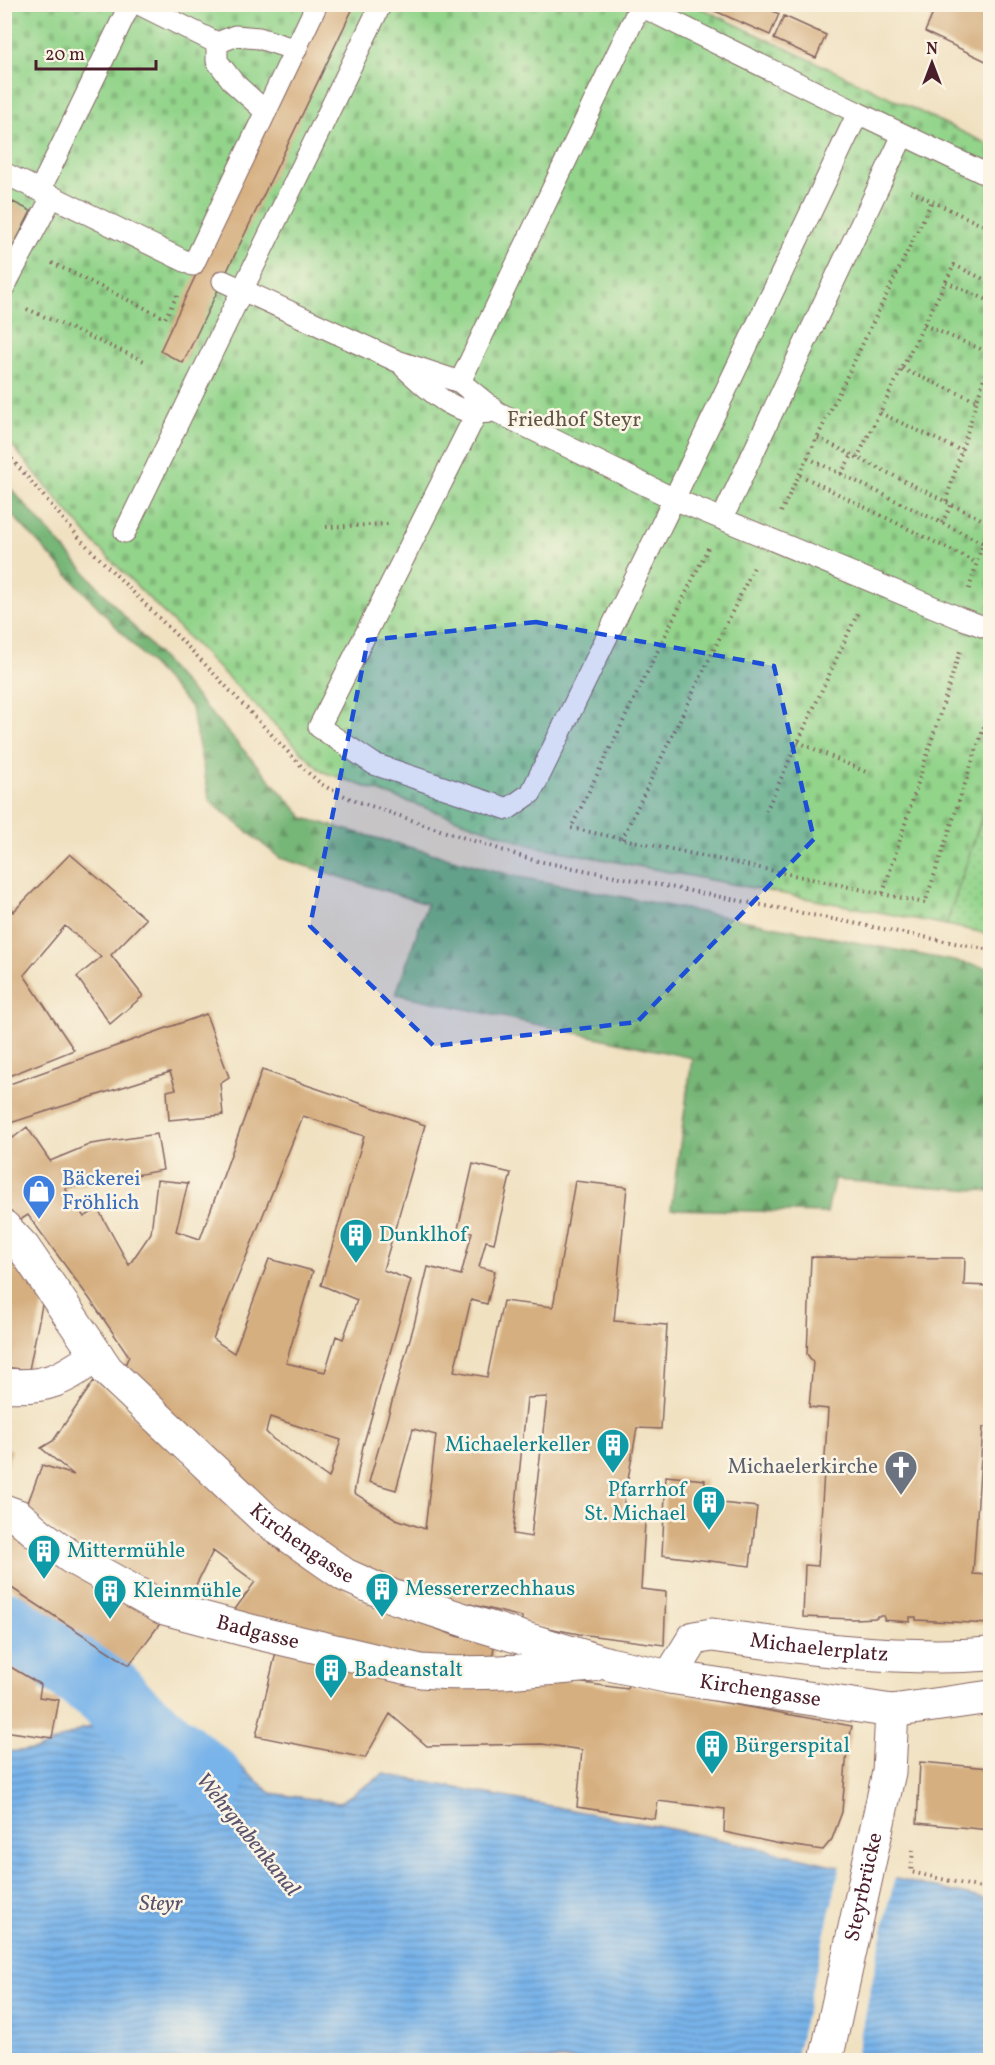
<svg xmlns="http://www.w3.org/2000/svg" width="995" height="2065" font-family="Vollkorn,serif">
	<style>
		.grass { fill: url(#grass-dots); stroke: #6e7a5b; stroke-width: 1.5 }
		.forest { fill: url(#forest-firs); stroke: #606a51; stroke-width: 1.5 }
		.cemetery { fill: url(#cemetery-stones); stroke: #6e7a5b; stroke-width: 1.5 }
		.water { fill: url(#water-rules); stroke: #61698a; stroke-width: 1.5 }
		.pier { fill: #f0e1c1 }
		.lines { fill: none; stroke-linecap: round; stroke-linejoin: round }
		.river { stroke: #78b3e9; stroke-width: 72 }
		.building { fill: #d5af80; fill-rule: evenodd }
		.lane-casing { stroke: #846360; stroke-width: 23 }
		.street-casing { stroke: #846360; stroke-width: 35 }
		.path { stroke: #846360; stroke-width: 4; stroke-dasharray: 1.5 4.5; stroke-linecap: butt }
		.lane { stroke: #fff; stroke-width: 21 }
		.street { stroke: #fff; stroke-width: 33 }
		.marked { fill: #1d4ed8; fill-opacity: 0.2; stroke: #1d4ed8; stroke-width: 4.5; stroke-dasharray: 12 8; stroke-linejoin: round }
		.labels { text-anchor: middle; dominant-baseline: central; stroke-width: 5; stroke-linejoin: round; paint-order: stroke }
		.park-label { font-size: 21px; fill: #605548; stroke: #fcf5e5 }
		.shop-label { font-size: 21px; fill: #366cbe; stroke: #fcf5e5; text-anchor: start }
		.culture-label { font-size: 21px; fill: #0d838f; stroke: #fcf5e5; text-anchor: start }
		.worship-label { font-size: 21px; fill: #5b616d; stroke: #fcf5e5; text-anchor: end }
		.street-label { font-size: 21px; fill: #4a1f2b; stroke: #fcf5e5 }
		.water-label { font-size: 22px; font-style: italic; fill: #5a536e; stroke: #fcf5e5 }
	</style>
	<defs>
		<pattern id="grass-dots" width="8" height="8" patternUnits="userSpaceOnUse" patternTransform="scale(1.5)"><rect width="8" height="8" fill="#93d48b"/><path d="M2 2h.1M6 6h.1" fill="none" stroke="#80b678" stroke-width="1.8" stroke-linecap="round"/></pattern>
		<pattern id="forest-firs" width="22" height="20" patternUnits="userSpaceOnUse" patternTransform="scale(1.5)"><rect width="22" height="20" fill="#76b677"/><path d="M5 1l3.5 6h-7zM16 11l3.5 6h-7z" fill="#639362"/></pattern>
		<pattern id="cemetery-stones" width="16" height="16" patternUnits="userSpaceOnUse" patternTransform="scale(1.5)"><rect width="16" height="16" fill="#93d48b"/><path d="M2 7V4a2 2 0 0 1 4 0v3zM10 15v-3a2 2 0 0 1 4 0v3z" fill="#80b678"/></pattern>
		<pattern id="water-rules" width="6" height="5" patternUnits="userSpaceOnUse" patternTransform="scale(1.5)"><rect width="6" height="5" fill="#78b3e9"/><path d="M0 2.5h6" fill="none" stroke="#6491bd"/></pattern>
	</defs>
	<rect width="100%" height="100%" fill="#fcf5e5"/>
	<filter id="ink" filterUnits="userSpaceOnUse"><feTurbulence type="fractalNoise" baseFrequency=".0167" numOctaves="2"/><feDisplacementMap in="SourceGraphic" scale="12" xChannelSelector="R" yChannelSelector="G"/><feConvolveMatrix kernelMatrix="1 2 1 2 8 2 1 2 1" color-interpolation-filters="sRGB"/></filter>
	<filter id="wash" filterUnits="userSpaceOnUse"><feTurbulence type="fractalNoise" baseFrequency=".008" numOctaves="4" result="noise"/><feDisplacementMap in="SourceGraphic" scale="24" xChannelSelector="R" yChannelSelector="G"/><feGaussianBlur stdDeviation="1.35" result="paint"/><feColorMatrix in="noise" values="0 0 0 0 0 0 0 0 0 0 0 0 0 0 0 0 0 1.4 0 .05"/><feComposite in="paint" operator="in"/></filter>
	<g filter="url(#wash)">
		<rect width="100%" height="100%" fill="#f0e1c1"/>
		<!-- grass -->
		<path class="grass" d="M990,792v142l-44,-9z"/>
		<!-- forest -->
		<path class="forest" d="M4,481l300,337 210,58 476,92v223l-156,-11 -7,33 -156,-4 21,-151 -296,-64 31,-90 -147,-46 -70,-57 -19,-94 -186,-200z"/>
		<!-- cemetery -->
		<path class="cemetery" d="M5,5h690l295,140v647l-44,133 -412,-79 -213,-75 -225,-226 -91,-108z"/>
		<!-- water -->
		<path class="water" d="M173,1708l98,85 68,10 45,-29 302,58 304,68v160h-985l-1,-308 33,-2 45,-21z"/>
		<!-- pier -->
		<path class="pier" d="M841,1864l54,12 -40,184h-60z"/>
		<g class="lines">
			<!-- river -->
			<path class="river" d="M4,1626l46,25 53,36 28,30 77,64"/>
		</g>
		<g id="blocks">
			<!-- building -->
			<path class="building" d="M324,4h31l-172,359 -23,-12z
				M709,4h50l20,10 -9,21 -62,-27z
				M937,4h53v59l-65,-31z
				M784,16l42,19 -10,23 -42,-19z
				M13,202l18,9 -26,52v-45z
				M70,854l76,65 -35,36 32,41 -33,28 -33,-47 24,-20 -36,-31 -41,49 50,75 -70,28v-180l9,14z
				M206,1014l23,63 -9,6 3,32 -54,5 -2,-29 9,-2 -6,-17 -166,53v-39z
				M262,1070l163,55 -42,145 28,10 -48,166 -9,47 42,26 29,10 11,-94 -23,-6 -17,61 -27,-8 45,-157 14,-58 33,8 11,-43 -14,-3 15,-65 38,9 -17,70 -8,-2 -7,26 16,4 -8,33 -16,-4 -17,71 33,6 16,-76 50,6 22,-126 52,6 -13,134 53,4 -6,104 -24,-1 -16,91 24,3 -4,67 25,3 -2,53 -85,-11 -57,-11v-6l-72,-18 -55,-11 -99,-57 -173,-162 6,-13 -40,-58 -61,-83 -11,7 -13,-18v-78l9,12 14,-11 23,34 41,-17 66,-10 6,36 -98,18 19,29 14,-8 31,56 22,-32 6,-53 31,3 -12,48 24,8zM303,1116l61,20 -43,149 36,15 -14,39 -7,-3 -11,36 -39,-9 27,-92 -44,-12 -35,94 -21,-14zM547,1397l-16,140 -18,-3 14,-136zM270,1417l71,23 -12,38 -56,-39 -7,-7z
				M4,1240l39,47 -1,18 -13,65 -25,-3z
				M811,1257l154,1 -1,27 26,1v141h-7l-10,147 17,1v49l-74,-4v-3h-6v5l-26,-2v-4h-7v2l-24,1 -50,-2 2,-52 13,1 10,-157 -19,-2 4,-45 -6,-8z
				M94,1381l140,126 46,44 4,-3 78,52 94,36 38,9 -2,20 -71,-1 -191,-48 25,-34 -42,-31 -26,52 -79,-33 -82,-62 16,-43 32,10 -33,-27 12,-7z
				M4,1447l8,3 -7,23h-1z
				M666,1476l39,4 -1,21 53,6 -7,59 -88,-11z
				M4,1522l16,7 -3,9 145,83 -33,44 -125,-82z
				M277,1648l126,26 3,11 140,-7 81,11 1,-4 224,41 -5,24 -5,62 -10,27 -9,11 -43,-6 -56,-12 1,-23 -67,-8 -3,18 -78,-12 5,-57 -40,-6 -115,2 -37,-32 -25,44 -109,-22z
				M4,1663l37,22 -2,12 20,3 -7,38 -48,-7z
				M920,1762l70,6v62l-73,-7z"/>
		</g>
	</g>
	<g filter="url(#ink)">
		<use href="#blocks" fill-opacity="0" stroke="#846360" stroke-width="1.5"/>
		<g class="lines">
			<defs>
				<path id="lane" d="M139,4l78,39 18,-7 24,2 37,12
					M217,43v18l17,22 32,29
					M858,113l132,63
					M4,173l189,92 124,-261
					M40,190l90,-186
					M223,281l174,80 63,21 37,30 177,87 286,119 30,11
					M4,287l48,-90
					M404,367c24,22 50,50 85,45
					M460,382l180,-376
					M476,414l-157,313 55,37 134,45 23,-16 143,-294 184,-386 -221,-109
					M722,519l181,-384
					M125,532l256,-528"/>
				<g id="street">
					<path id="s1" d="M4,1227l19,20 84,123 158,149 80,56 49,22 89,29 126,38 61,13 222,34 98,-14"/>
					<path d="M4,1385c43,4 59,-6 93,-30"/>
					<path id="s2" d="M4,1511l14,5 22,19 31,22 90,50 101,27 159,37c57,5 115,-1 172,-6"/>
					<path id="s3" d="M670,1677l24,-39 18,-3c92,13 185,26 278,19"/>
					<path id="s4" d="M826,2060l63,-288 3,-61"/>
				</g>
			</defs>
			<!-- lane casing -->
			<use href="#lane" class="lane-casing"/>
			<!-- street casing -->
			<use href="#street" class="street-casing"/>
			<!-- path -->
			<path class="path" d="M911,191l79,38
				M52,263l113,55 14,-26
				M946,282l44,19
				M27,309l117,52
				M924,325l66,28
				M902,369l75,32
				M880,413l82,38
				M818,438l171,85
				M4,450l78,91 117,117 108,114 17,14 27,13 92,32 90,29 457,90
				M808,458l175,85
				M857,458l97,-193 36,17
				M841,474l11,-19
				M800,475l177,88
				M946,501l44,-143
				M781,512l151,-311
				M942,523l10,-19
				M326,527l62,-3
				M708,548l-137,280 354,75 65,-194
				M969,589l21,-70
				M798,742l70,31
				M766,811l93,-201
				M622,839l132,-272
				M883,893l77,-242
				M913,1850l-2,22 79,18"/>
			<!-- lane -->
			<use href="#lane" class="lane"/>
			<!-- street -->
			<use href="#street" class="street"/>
		</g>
	</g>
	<!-- marked area -->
	<path class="marked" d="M536,622l238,44 40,173 -177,183 -203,24 -124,-120 58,-286z"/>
	<!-- icons -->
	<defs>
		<symbol id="shop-pin" viewBox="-11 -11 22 30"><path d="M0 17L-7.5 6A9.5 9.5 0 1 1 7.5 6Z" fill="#3f7fe0" stroke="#fcf5e5"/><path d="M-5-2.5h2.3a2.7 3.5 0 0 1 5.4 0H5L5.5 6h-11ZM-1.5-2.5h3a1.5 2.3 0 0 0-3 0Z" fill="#fff"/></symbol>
		<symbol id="building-pin" viewBox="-11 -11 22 30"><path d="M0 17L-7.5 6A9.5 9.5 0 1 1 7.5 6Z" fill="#0f9aa8" stroke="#fcf5e5"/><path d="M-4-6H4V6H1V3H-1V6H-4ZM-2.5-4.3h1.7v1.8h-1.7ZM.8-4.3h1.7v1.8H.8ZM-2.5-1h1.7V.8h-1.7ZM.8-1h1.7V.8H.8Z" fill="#fff"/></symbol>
		<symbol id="church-pin" viewBox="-11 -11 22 30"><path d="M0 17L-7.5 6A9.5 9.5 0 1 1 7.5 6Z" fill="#6b7280" stroke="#fcf5e5"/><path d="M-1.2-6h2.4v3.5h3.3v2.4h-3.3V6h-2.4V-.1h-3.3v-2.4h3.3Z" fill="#fff"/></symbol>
	</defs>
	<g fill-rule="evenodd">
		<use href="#shop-pin" x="20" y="1172" width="38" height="52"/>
		<use href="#building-pin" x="337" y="1216" width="38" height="52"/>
		<use href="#building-pin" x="594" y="1426" width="38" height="52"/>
		<use href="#church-pin" x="882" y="1448" width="38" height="52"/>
		<use href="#building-pin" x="690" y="1483" width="38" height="52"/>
		<use href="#building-pin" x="25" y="1532" width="38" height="52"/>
		<use href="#building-pin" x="363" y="1570" width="38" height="52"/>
		<use href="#building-pin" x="91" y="1572" width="38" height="52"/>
		<use href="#building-pin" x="312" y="1651" width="38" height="52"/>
		<use href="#building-pin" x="693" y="1727" width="38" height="52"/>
	</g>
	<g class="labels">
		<!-- park labels -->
		<g class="park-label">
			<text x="574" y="420">Friedhof Steyr</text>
		</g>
		<!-- shop labels -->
		<g class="shop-label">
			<text x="62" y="1179">Bäckerei<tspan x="62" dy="24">Fröhlich</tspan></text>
		</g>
		<!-- culture labels -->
		<g class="culture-label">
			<text x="379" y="1235">Dunklhof</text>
			<text x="590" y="1445" text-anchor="end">Michaelerkeller</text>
			<text x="686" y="1490" text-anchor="end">Pfarrhof<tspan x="686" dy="24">St. Michael</tspan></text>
			<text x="67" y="1551">Mittermühle</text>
			<text x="405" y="1589">Messererzechhaus</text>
			<text x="133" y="1591">Kleinmühle</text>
			<text x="354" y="1670">Badeanstalt</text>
			<text x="735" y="1746">Bürgerspital</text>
		</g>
		<!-- worship labels -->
		<g class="worship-label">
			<text x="878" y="1467">Michaelerkirche</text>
		</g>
		<!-- street labels -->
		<g class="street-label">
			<text stroke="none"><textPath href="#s1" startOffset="438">Kirchengasse</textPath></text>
			<text stroke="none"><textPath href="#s2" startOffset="285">Badgasse</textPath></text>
			<text stroke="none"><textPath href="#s3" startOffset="172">Michaelerplatz</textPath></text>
			<text stroke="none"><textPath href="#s1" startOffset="924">Kirchengasse</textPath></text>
			<text stroke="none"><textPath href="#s4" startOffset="177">Steyrbrücke</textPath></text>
		</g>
		<!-- water labels -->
		<g class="water-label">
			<text transform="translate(247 1835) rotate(51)">Wehrgrabenkanal</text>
			<text x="161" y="1904">Steyr</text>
		</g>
	</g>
	<!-- margin -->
	<rect width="995" height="2065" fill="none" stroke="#fcf5e5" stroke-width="24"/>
	<!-- north arrow -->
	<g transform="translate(932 63)" stroke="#fcf5e5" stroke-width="4.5" paint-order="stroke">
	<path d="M0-4.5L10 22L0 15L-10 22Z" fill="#4a1f2b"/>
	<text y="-9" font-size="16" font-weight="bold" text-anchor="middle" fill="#4a1f2b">N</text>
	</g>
	<!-- scale -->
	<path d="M36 60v9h120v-9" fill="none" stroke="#4a1f2b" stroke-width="3"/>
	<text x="45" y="60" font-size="18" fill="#4a1f2b" stroke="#fcf5e5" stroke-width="4.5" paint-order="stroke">20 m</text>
</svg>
